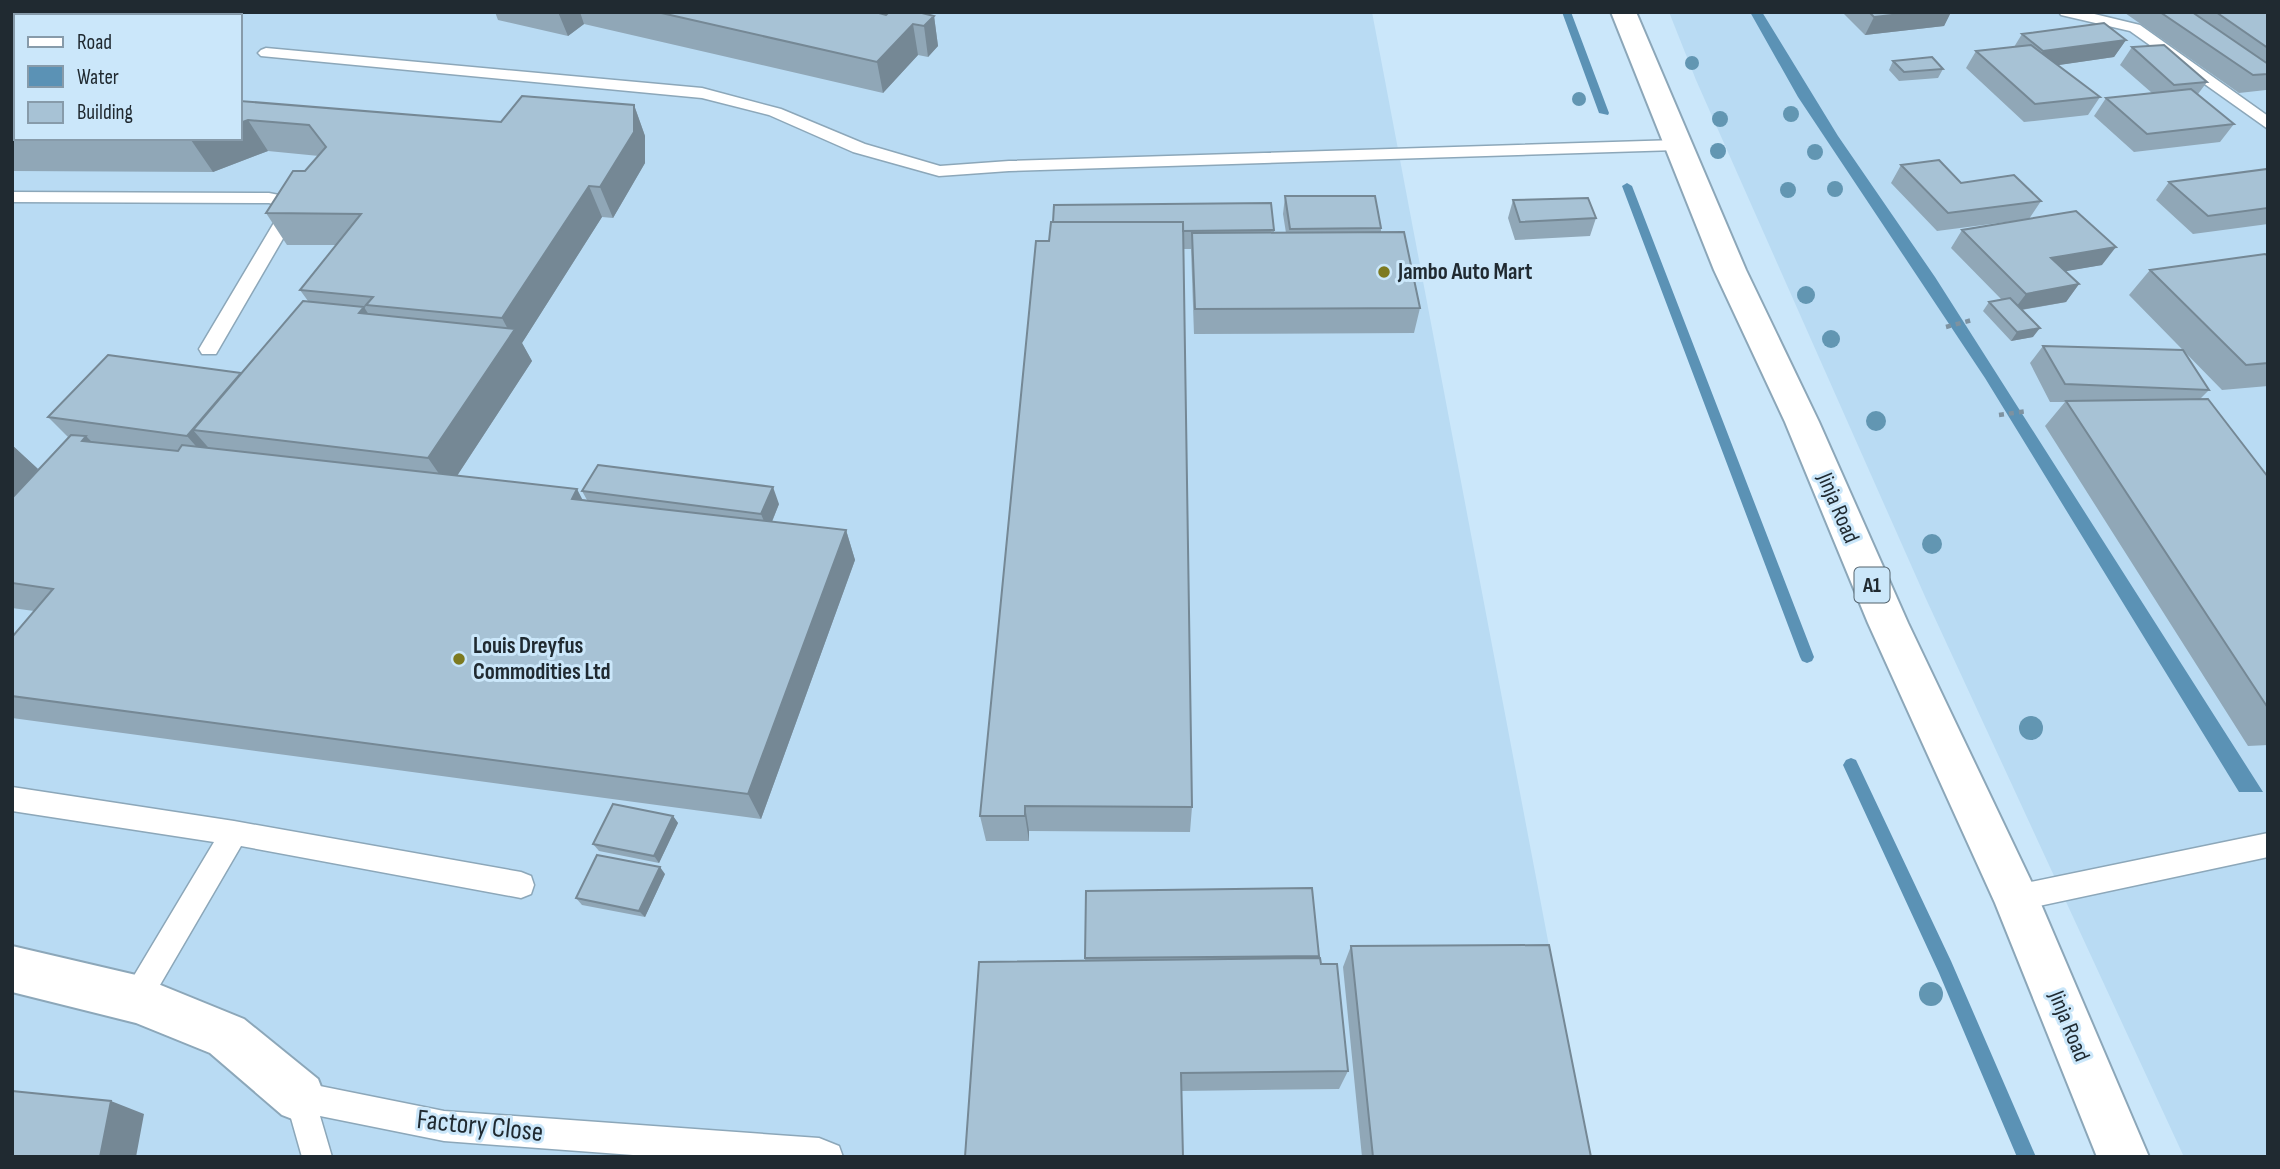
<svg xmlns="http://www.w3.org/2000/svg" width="2280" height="1169" font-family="'Sofia Sans Condensed',sans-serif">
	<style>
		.built { fill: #b9dbf3; fill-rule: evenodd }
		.water { fill: #5b92b5 }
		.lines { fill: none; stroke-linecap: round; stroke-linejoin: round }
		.stream { fill: #5b92b5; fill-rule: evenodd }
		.lane-casing { stroke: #8ca7b9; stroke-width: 3 }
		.street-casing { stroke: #8ca7b9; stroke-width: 4 }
		.highway-casing { stroke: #8ca7b9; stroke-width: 4 }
		.path { stroke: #7e92a0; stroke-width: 4.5; stroke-dasharray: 5 5; stroke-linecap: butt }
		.lane { fill: #fff; fill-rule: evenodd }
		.street { fill: #fff; fill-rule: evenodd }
		.highway { fill: #fff; fill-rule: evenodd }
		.tree { fill: #6296b2 }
		.wall { fill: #90a7b7 }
		.shaded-wall { fill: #758895 }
		.building { fill: #a7c2d5; stroke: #758895; stroke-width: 2 }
		.poi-dot { fill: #7d7a20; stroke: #cbe7fa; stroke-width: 2.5 }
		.labels { text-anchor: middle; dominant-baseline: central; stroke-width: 6; stroke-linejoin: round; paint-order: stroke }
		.shield { fill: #cbe7fa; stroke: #53636d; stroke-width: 2 }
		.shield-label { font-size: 21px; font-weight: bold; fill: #202a31 }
		.poi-label { font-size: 23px; font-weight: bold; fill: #202a31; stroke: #cbe7fa; text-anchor: start }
		.street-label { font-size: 23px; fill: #202a31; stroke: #cbe7fa }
		.near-street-label { font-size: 28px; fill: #202a31; stroke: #cbe7fa }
	</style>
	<rect width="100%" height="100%" fill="#cbe7fa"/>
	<!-- built -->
	<path class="built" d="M12,12h1360l217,1145h-1577zM16,16h224v122h-224z
		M1669,12h599v1145h-84l-257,-556 -231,-521z"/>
	<!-- water -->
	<path class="water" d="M1750,12h12l76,124 97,141 328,515h-24l-254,-414 -187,-281z"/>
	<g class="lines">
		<!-- stream -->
		<path class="stream" d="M1562,12h9l38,101 -1,2 -9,-2z
			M1627,183l5,3 182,471 -2,4 -5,2 -5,-2 -2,-4 -178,-471z
			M1851,758l5,2 95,201 85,196h-19l-78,-184 -96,-208 3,-5z"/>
		<defs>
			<path id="lane" d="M2059,12h27l54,13 128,91v13l-138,-98 -69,-16z
				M266,48l436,40 79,21 84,35 75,22 69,-5 668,-21 8,5 -8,5 -668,21 -70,5 -86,-24 -84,-37 -67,-17 -441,-42 -3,-3 3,-3z
				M12,192l257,1 25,5 5,13 -83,143h-14l-3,-5 82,-138 -1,-5 -11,-3 -257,-1z
				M12,787l222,34 287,51 10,4 3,9 -3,9 -10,4 -280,-52 -95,163 -10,4 -10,-4 -4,-10 4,-10 88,-147 -202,-31z
				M2268,833v24l-252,54 -10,-4 -4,-9 4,-9 10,-4z
				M300,1082l144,29 375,27 20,8 4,11h-183l-216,-16 -124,-25 12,41h-30l-17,-60 4,-11z"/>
			<path id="street" d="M12,946l124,29 108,44 74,60 7,18 -7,18 -18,7 -18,-7 -72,-62 -74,-30 -124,-31z"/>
			<path id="highway" d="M1611,12h25l110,258 73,152 89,201 124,260 117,274h-52l-102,-254 -127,-280 -83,-201 -71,-152z"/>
		</defs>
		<!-- lane casing -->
		<use href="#lane" class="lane-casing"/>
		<!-- street casing -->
		<use href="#street" class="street-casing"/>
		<!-- highway casing -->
		<use href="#highway" class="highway-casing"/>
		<!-- path -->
		<path class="path" d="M1946,327l26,-7
			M1999,415l29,-4"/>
		<!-- lane -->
		<use href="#lane" class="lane"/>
		<!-- street -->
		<use href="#street" class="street"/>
		<!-- highway -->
		<use href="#highway" class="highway"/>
	</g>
	<!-- trees -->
	<g class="tree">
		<circle cx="1692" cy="63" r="7"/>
		<circle cx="1579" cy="99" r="7"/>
		<circle cx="1791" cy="114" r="8"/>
		<circle cx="1720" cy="119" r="8"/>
		<circle cx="1718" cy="151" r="8"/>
		<circle cx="1815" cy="152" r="8"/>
		<circle cx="1835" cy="189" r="8"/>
		<circle cx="1788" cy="190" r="8"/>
		<circle cx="1806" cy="295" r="9"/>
		<circle cx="1831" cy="339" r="9"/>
		<circle cx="1876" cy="421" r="10"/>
		<circle cx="1932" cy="544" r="10"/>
		<circle cx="2031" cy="728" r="12"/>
		<circle cx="1931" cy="994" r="12"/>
	</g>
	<!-- wall -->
	<path class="wall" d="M495,12h391v3l48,1 4,30 -10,11 -10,-2 -35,38 -299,-69 -16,12 -70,-16z
		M1842,12h109l-7,14 -79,9z
		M2125,12h143v75l-2,3 -27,3 -114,-80z
		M2022,34l104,6 -12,17 -56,8 42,32 -12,18 -64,7 -58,-54 10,-17 38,-4z
		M2132,47l75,35 -9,12 36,30 -14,18 -86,10 -40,-36 12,-18 46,-5 -32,-28z
		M1893,61l50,8 -5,9 -39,3 -10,-11z
		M12,95l228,6 261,21 133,-17 11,31v27l-32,55 -11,-1 -80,126 10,18 -75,115 130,24 -5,-9 197,13 -7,18 74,8 9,30 -94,259 -749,-101v-81l22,-26 -22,-3v-163l26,24 -8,10 38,-42 -20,-20 193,-44 67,-72 -8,-11 36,-45h-49l-21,-32 53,-57 -51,-5 -55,21 -201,-1z
		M1901,165l60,18 80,18 -12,18 -92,12 -46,-48z
		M2268,170v54l-75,10 -37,-34 13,-18z
		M1285,196l96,32v4l39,76 -6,25 -220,1 -3,-85h-8l9,558 -2,25 -161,-1v10h-43l-6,-25 71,-594 223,8v3h12l-3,-19z
		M1513,200l83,18 -6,18 -75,4 -7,-22z
		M1962,230l140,35 -37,6 14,13 -13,18 -44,8 11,27 -22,4 -28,-30 6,-9 13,-2 -51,-52z
		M2268,256v130l-46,4 -93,-95 21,-25z
		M2043,346l166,44 -9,9 68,78v268l-20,1 -203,-320 20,-24h-15l-20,-39z
		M673,816l5,7 -19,40 -60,-12 -6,-7z
		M665,874l-20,43 -63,-12 -6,-7z
		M1086,891l233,65 -1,2 3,6 27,107 -9,18 -158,2 -96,-130z
		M1351,946l240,211h-229l-19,-190z"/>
	<!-- shaded-wall -->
	<path class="shaded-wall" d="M558,12h22l4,12 -16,12z
		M1919,12h32l-7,14 -79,9 9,-18z
		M934,16l4,30 -10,11 -4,-31z
		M913,24l5,31 -35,38 -6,-31z
		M2126,40l-12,17 -82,12 11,-18z
		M634,105l11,31v27l-32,55 -13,-31z
		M248,120l20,31 -55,21 -22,-32 5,-2h44v-15z
		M589,186l13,31 -80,126 10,18 -83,127 -21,-30 83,-123 -9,-17z
		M2116,247l-14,18 -64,11 13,-18z
		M2079,284l-13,18 -53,9 13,-17z
		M364,307l20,32 -25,-26z
		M2040,328l-7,9 -22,4 6,-9z
		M242,373l-49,57 21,24 -5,7 -22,-25z
		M86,436l30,31 -34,-26z
		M12,445l26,24 -26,32z
		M773,487l6,17 -11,27 -7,-17z
		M577,489l16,31 -21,-21z
		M846,530l9,30 -94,259 -13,-25z
		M1025,806l4,25v10l-4,-25z
		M673,816l5,7 -19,40 -5,-7z
		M660,867l5,7 -20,43 -6,-6z
		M111,1101l33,13 -8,43h-36z"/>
	<!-- building -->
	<path class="building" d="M657,12h218l11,3 3,-3h29l16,4 -10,10 -11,-2 -36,38z
		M1869,12h50l-45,5z
		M2160,12h32l76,52v10l-15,1z
		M2216,12h52v36z
		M2104,23l22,17 -83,11 -21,-17z
		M2031,45l69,52 -65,7 -59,-53z
		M2164,45l43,37 -33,3 -42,-38z
		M1932,57l11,12 -39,3 -11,-11z
		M2191,89l43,35 -87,10 -41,-36z
		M16,92v46h180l-5,2 -179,-1v-44z
		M522,96l112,9v27l-34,55 -11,-1 -87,132 -136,-13 7,-8 -73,-7 61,-76 -95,-1 27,-42h12l21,-24 -17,-22 -61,-5 -8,3v-22l261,21z
		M1939,160l22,23 53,-8 27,26 -93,12 -47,-48z
		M2267,169l1,39 -60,8 -39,-34z
		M1285,196h90l6,32 -91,1z
		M1588,198l8,20 -76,4 -7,-22z
		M1271,203l3,27 -91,1v-9h-130l1,-17z
		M2076,211l40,36 -65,11 28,26 -53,10 -64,-64z
		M1051,222h132l9,585 -167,-1v10h-45l56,-575h13z
		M1404,232l16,76 -225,1 -3,-76z
		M2265,254l3,2v107l-22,2 -96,-95z
		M2010,298l30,30 -23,4 -28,-30z
		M303,301l61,6 -5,6 156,16 -87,129 -235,-28z
		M2043,346l140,4 26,40 -144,-6z
		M108,355l133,18 -54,63 -139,-19z
		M2208,399l60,78v231l-202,-307z
		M71,435l15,1 -4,5 96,10 4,-6 395,44 -5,10 274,31 -98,264 -736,-98v-59l41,-48 -41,-6v-85z
		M598,465l175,22 -12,27 -179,-23z
		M613,804l60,12 -19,40 -61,-12z
		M597,855l63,12 -21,44 -63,-13z
		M1312,888l7,68 -234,2 1,-67z
		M1549,945l42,212h-218l-22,-211z
		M1320,958l1,6h16l11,107 -167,2 2,84h-218l14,-195z
		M12,1091l99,10 -11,56h-88z"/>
	<!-- markers -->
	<g class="poi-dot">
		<circle cx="1384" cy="272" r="7"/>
		<circle cx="459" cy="659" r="7"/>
	</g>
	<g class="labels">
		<!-- shield labels -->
		<rect class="shield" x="1854.5" y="567.5" width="35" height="35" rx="5"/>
		<g class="shield-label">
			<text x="1872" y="585">A1</text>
		</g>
		<!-- poi labels -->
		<g class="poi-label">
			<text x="1398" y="272">Jambo Auto Mart</text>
			<text x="473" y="646">Louis Dreyfus<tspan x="473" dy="26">Commodities Ltd</tspan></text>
		</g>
		<!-- street labels -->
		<g class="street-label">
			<text transform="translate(1838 508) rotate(67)">Jinja Road</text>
			<text transform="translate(2069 1026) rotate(68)">Jinja Road</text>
		</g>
		<!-- near-street labels -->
		<g class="near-street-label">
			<text transform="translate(480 1126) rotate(6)">Factory Close</text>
		</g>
	</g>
	<!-- border -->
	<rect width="2280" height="1169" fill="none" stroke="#202a31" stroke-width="28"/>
	<!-- legend -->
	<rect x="14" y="14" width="228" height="126" fill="#cbe7fa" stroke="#879baa" stroke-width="2"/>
	<rect x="28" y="37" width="35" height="10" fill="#ffffff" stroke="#879baa" stroke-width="2"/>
	<text x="77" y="49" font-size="21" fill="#202a31">Road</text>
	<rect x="28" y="66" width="35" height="21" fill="#5b92b5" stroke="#879baa" stroke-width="2"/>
	<text x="77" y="84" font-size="21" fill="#202a31">Water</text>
	<rect x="28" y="102" width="35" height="21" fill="#a7c2d5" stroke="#879baa" stroke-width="2"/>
	<text x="77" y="119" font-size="21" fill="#202a31">Building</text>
</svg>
